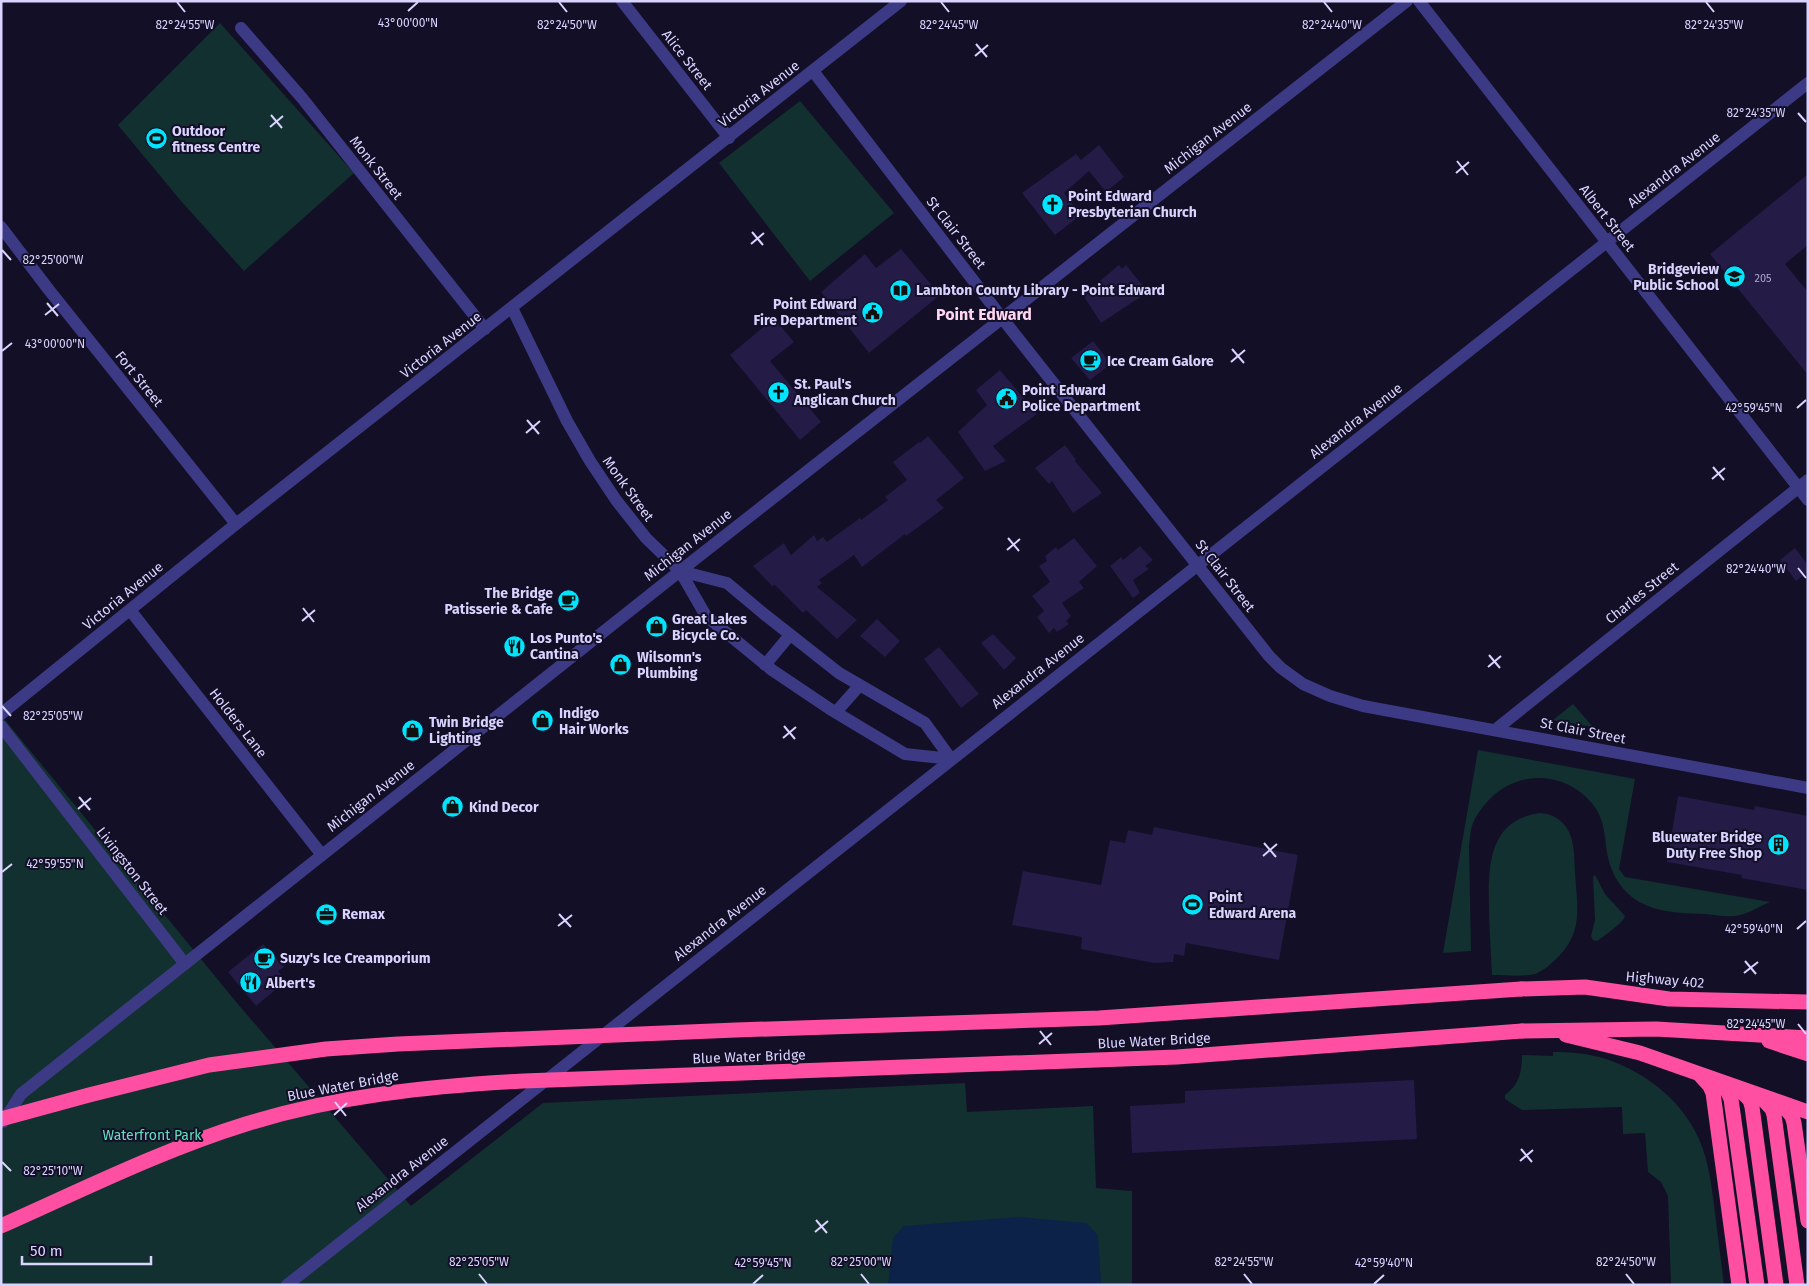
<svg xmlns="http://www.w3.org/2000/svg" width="1809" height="1286" font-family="'Fira Sans',sans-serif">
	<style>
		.green { fill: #12302f }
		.water { fill: #0c2248 }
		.building { fill: #241b47 }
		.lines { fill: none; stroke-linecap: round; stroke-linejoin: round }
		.minor { stroke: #3d3a85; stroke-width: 12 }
		.tertiary { stroke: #3d3a85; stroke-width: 12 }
		.motorway { stroke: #ff4fa3; stroke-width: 15 }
		.motorway-bridge { stroke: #ff4fa3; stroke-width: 15 }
		.ticks { fill: none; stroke: #d9d4ff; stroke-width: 2 }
		.labels { text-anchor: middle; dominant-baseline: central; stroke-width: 4; stroke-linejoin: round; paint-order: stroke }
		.number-label { font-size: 11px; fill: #aca6d1 }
		.street-label { font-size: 14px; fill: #d9d4ff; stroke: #130f26 }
		.poi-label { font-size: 14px; font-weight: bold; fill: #d9d4ff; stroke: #130f26; text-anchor: start }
		.park-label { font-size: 14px; fill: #5fe0c0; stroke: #130f26 }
		.quarter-label { font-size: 16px; font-weight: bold; fill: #ffd6f0; stroke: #130f26 }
		.ticks-label { font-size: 12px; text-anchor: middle; fill: #d9d4ff; stroke: #130f26; stroke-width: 4; stroke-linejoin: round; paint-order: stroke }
	</style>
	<rect width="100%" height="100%" fill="#130f26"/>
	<!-- green -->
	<path class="green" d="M220,23l134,150 -110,98 -63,-70 -63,-76z
		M800,101l94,112 -84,68 -91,-118z
		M1573,704l20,23 -40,-7z
		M1,715l236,288 174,203 132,-103 422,-20 2,29 126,-6 3,82 36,3v94h-1131z
		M1478,750l157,29 -16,90 6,8 145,25c-10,4 -24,13 -35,14 -9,1 -20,-1 -30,-2 -38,-1 -76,-3 -93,-44 -11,-27 -1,-50 -26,-73 -28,-27 -72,-25 -98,4 -7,8 -15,18 -17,29 -1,5 -1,10 -2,15l2,106 -28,2z
		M1540,813c11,1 20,5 26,14 9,12 8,31 9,45 2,34 9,60 -18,86 -6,6 -14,13 -22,16 -13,3 -30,1 -43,1 -1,-23 -3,-46 -3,-69 -1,-41 0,-86 51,-93z
		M1595,875l10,19 20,22c-1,6 -22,21 -28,25l-4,-1 -2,-4 4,-16 -2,-43z
		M1553,1052c16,0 31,1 46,5 41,11 82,41 100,82 10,23 13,49 16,74 3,24 6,48 9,72h-53l-3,-89 -7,-14 -13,-10 -3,-39 -22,1 -1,-27 -100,3 -17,-11v-4c14,-10 17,-23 17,-40l31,1z"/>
	<!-- water -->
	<path class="water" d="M1019,1217l68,6 11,13 3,49h-213l5,-47 11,-12z"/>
	<!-- building -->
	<path class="building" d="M1099,145l25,32 -18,15 -17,-21 -25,22 17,22 -26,20 -33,-42 54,-39 5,6z
		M1808,174v71l-23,19 23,28v83l-98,-121z
		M901,249l39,46 -71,58 -48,-61 44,-38 11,14z
		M1119,265l3,4 4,-4 22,27 -47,31 -18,-28z
		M774,318l20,24 -24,19 51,61 -21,18 -70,-85z
		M1093,341l18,23 -21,16 -19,-22z
		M1000,370l37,44 -44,32 13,15 -21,10 -27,-39 29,-27 -11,-15z
		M928,436l36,42 -28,22 8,8 -38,28 -1,-2 -43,33 -8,-12 -35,25 3,3 -5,4 40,33 -20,19 -31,-29 -3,3 -28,-28 -3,1 -19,-20 31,-23 7,12 23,-20 3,6 6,-4 4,5 33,-24 1,2 27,-20 -3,-3 22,-17 -14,-18 26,-20 1,1z
		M1065,445l11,15 -1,1 27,32 -29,20 -21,-32 -3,3 -14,-16z
		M1074,538l23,28 -18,16 5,6 -22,15 9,13 -5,5 3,3 -12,8 -3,-4 -5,5 -12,-16 7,-6 -12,-15 18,-14 -11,-16 8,-5 -2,-5 11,-9 2,3z
		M1140,546l13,14 -8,6 4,3 -16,11 7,13 -7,5 -23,-32 11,-9 2,3z
		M1795,548l13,17v7l-12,9 -16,-21z
		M877,619l23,22 -15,16 -25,-21z
		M993,634l23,24 -12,12 -23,-27z
		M939,647l40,47 -18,14 -37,-49z
		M1678,796l76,14 1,-4 53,10v74l-67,-12 1,-3 -75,-13z
		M1154,827l144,28 -19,105 -93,-17 -2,13 -10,-2 -1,8 -19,1 -73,-14 1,-12 -70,-12 11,-54 78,14 9,-45 15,3 3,-13 24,5z
		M263,944l21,23 -6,4 8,10 -30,25 -28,-34z
		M1414,1080l3,59 -285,14 -2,-47 55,-3v-12z"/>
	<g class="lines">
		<!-- minor -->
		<path class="minor" d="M622,1l107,137
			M1419,1l389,499
			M241,28l61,70 183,231
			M813,71l189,247 267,338 12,12 22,16 27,12 33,10 445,82
			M1,227l48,63 187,234
			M512,308l55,113 23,40 26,39 30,38 34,33 26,45 66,54 58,39 75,45 46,5
			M680,571l47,12 37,31 75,59 86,50 26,36
			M130,610l192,245
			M765,665l25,-30
			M836,712l24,-27
			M1,714l235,-190 665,-523
			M1,726l184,238
			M1495,730l313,-250
			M287,1285l1521,-1202"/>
		<!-- tertiary -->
		<path class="tertiary" d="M3,1122l18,-28 68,-54 591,-469 727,-570"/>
		<!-- motorway -->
		<path class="motorway" d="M1521,989l64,-2 84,12 139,3
			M1522,1031l134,-2 152,9
			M1566,1035l74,18 168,59
			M1769,1041l39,13
			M1700,1075l10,11 3,7 26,192
			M1718,1081l10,11 3,7 26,186
			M1738,1088l12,12 2,7 24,178
			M1761,1097l11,12 2,6 23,170
			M1782,1104l10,12 2,7 14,98"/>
		<!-- motorway-bridge -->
		<path class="motorway-bridge" d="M1,1119l88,-24 120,-30 117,-16 72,-5 338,-14 363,-12 422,-29
			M1,1226c81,-36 161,-76 245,-102 90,-28 183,-38 277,-43l654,-24 345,-26"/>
	</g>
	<!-- ticks -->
	<path class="ticks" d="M177,2l8,10M559,2l8,10M941,2l8,10M1324,2l8,10M1706,2l8,10M408,11l10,-9M976,44l11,13M975,56l13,-11M1798,113l8,9M271,115l11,13M270,127l13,-11M1457,161l11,14M1456,173l13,-11M752,232l11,13M751,244l13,-11M2,250l9,10M47,303l11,13M45,315l14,-11M1232,349l12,14M2,351l10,-8M1231,362l14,-12M1797,408l9,-8M527,420l12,14M526,433l14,-12M1713,467l11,13M1712,479l13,-11M1008,538l11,13M1007,550l13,-11M1798,568l8,10M303,608l11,14M302,621l13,-11M1489,655l11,13M1488,667l13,-11M2,706l9,10M784,726l11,13M783,738l13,-11M79,797l11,13M78,809l13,-11M1264,843l12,14M1263,856l14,-12M2,872l10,-8M559,914l12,13M558,926l14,-11M1797,929l9,-8M1745,961l11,13M1744,973l14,-11M1798,1024l8,10M1040,1031l11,14M1039,1044l13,-11M335,1102l11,14M334,1115l13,-12M1521,1149l11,13M1520,1161l13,-11M2,1162l9,9M816,1220l11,13M815,1232l13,-11M479,1274l8,10M861,1274l8,10M1244,1274l8,10M1626,1274l8,10M753,1284l10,-9M1374,1284l10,-9"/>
	<!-- icons -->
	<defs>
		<symbol id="stadium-disc" viewBox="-11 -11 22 22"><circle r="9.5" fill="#00e5ff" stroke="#130f26"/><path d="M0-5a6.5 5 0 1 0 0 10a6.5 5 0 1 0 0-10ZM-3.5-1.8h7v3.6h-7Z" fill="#111"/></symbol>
		<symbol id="church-disc" viewBox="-11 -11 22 22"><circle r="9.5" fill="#00e5ff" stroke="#130f26"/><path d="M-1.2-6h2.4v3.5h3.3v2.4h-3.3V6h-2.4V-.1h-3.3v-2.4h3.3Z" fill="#111"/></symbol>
		<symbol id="school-disc" viewBox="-11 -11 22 22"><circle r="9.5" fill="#00e5ff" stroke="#130f26"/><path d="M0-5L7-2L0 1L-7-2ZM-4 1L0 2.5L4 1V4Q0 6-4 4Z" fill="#111"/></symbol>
		<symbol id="library-disc" viewBox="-11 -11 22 22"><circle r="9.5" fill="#00e5ff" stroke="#130f26"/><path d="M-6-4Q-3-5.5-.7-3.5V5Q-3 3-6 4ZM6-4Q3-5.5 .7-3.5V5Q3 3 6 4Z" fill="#111"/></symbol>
		<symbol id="civic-disc" viewBox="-11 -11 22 22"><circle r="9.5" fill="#00e5ff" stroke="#130f26"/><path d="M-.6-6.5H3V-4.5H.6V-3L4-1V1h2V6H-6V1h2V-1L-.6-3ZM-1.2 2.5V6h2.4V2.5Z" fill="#111"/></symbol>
		<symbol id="cafe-disc" viewBox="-11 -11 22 22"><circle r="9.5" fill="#00e5ff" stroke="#130f26"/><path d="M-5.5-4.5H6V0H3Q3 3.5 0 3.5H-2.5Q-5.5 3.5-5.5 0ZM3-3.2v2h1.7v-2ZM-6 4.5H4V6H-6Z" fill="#111"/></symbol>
		<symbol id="shop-disc" viewBox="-11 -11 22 22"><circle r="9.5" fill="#00e5ff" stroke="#130f26"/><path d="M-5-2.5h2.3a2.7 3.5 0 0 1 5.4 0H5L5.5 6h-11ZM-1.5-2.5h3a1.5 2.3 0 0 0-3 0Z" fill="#111"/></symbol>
		<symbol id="restaurant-disc" viewBox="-11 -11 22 22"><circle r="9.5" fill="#00e5ff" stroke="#130f26"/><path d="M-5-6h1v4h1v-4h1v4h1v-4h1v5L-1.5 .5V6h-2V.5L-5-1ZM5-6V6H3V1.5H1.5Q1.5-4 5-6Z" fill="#111"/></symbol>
		<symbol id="building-disc" viewBox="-11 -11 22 22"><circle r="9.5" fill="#00e5ff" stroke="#130f26"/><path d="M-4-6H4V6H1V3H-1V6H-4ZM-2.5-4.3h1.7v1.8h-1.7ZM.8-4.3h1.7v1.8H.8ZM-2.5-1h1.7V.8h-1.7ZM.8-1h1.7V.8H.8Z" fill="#111"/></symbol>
		<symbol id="office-disc" viewBox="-11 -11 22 22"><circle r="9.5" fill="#00e5ff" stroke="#130f26"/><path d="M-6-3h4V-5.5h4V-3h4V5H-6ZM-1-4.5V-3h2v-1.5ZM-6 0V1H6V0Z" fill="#111"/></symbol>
	</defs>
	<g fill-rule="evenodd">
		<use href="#stadium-disc" x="144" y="126" width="25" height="25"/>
		<use href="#church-disc" x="1040" y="192" width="25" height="25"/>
		<use href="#school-disc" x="1722" y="264" width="25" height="25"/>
		<use href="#library-disc" x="888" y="278" width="25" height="25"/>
		<use href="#civic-disc" x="860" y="300" width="25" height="25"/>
		<use href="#cafe-disc" x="1078" y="348" width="25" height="25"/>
		<use href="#church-disc" x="766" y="380" width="25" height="25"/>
		<use href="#civic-disc" x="994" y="386" width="25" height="25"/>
		<use href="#cafe-disc" x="556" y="588" width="25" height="25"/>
		<use href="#shop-disc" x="644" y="614" width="25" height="25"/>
		<use href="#restaurant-disc" x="502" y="634" width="25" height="25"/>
		<use href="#shop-disc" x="608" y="652" width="25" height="25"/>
		<use href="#shop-disc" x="530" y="708" width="25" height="25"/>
		<use href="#shop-disc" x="400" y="718" width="25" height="25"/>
		<use href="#shop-disc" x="440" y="794" width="25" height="25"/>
		<use href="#building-disc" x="1766" y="832" width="25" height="25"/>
		<use href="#stadium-disc" x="1180" y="892" width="25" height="25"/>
		<use href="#office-disc" x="314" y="902" width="25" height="25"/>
		<use href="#cafe-disc" x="252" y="946" width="25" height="25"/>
		<use href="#restaurant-disc" x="238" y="970" width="25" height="25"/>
	</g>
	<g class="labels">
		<!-- number labels -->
		<g class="number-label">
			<text x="1763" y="278">205</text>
		</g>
		<!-- street labels -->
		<g class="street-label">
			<text transform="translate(687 60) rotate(52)">Alice Street</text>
			<text transform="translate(759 94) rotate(-38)">Victoria Avenue</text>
			<text transform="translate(1208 138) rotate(-38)">Michigan Avenue</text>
			<text transform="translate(376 168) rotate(52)">Monk Street</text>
			<text transform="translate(1674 170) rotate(-38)">Alexandra Avenue</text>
			<text transform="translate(1607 218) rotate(52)">Albert Street</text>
			<text transform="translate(956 233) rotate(52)">St Clair Street</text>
			<text transform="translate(441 345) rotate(-38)">Victoria Avenue</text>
			<text transform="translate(139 379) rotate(51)">Fort Street</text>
			<text transform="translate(1356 421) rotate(-38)">Alexandra Avenue</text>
			<text transform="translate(628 489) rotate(54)">Monk Street</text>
			<text transform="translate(688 545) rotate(-38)">Michigan Avenue</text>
			<text transform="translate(1225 576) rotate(52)">St Clair Street</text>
			<text transform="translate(1642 593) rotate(-39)">Charles Street</text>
			<text transform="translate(123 596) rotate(-39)">Victoria Avenue</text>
			<text transform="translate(1038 671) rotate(-38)">Alexandra Avenue</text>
			<text transform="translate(238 723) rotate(52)">Holders Lane</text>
			<text transform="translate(1583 731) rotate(11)">St Clair Street</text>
			<text transform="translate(371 796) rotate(-38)">Michigan Avenue</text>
			<text transform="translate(132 871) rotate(52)">Livingston Street</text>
			<text transform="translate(720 923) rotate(-38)">Alexandra Avenue</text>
			<text transform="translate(1665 980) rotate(5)">Highway 402</text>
			<text transform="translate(1154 1041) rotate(-3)">Blue Water Bridge</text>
			<text transform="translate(749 1057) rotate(-2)">Blue Water Bridge</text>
			<text transform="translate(343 1086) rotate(-11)">Blue Water Bridge</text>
			<text transform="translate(402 1174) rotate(-38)">Alexandra Avenue</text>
		</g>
		<!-- poi labels -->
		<g class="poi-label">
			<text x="172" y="131">Outdoor<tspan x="172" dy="16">fitness Centre</tspan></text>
			<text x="1068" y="196">Point Edward<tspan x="1068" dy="16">Presbyterian Church</tspan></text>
			<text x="1719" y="269" text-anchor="end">Bridgeview<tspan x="1719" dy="16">Public School</tspan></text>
			<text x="916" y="290">Lambton County Library - Point Edward</text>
			<text x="857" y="304" text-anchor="end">Point Edward<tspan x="857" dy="16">Fire Department</tspan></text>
			<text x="1107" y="361">Ice Cream Galore</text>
			<text x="794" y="384">St. Paul's<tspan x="794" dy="16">Anglican Church</tspan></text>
			<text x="1022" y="390">Point Edward<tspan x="1022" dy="16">Police Department</tspan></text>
			<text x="553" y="593" text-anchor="end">The Bridge<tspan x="553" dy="16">Patisserie &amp; Cafe</tspan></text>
			<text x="672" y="619">Great Lakes<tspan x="672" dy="16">Bicycle Co.</tspan></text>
			<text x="530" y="638">Los Punto's<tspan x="530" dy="16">Cantina</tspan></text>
			<text x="637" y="657">Wilsomn's<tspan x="637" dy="16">Plumbing</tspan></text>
			<text x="559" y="713">Indigo<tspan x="559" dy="16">Hair Works</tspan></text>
			<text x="429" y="722">Twin Bridge<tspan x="429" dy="16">Lighting</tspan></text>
			<text x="469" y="807">Kind Decor</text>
			<text x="1762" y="837" text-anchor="end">Bluewater Bridge<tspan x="1762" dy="16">Duty Free Shop</tspan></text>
			<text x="1209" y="897">Point<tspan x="1209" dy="16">Edward Arena</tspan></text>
			<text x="342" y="914">Remax</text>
			<text x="280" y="958">Suzy's Ice Creamporium</text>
			<text x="266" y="983">Albert's</text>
		</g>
		<!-- park labels -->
		<g class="park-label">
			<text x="152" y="1135">Waterfront Park</text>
		</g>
		<!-- quarter labels -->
		<g class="quarter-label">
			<text x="984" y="314">Point Edward</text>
		</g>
	</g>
	<g class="ticks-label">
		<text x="408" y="27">43°00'00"N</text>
		<text x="185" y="29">82°24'55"W</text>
		<text x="567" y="29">82°24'50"W</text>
		<text x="1332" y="29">82°24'40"W</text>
		<text x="949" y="29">82°24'45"W</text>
		<text x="1714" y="29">82°24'35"W</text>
		<text x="1756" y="117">82°24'35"W</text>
		<text x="53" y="264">82°25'00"W</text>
		<text x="55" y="348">43°00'00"N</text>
		<text x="1754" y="412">42°59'45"N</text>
		<text x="1756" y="573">82°24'40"W</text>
		<text x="53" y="720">82°25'05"W</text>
		<text x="55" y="868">42°59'55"N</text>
		<text x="1754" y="933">42°59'40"N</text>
		<text x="1756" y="1028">82°24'45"W</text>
		<text x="53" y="1175">82°25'10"W</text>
		<text x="479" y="1266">82°25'05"W</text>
		<text x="861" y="1266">82°25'00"W</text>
		<text x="1244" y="1266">82°24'55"W</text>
		<text x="1626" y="1266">82°24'50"W</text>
		<text x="763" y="1267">42°59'45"N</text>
		<text x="1384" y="1267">42°59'40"N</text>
	</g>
	<!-- border -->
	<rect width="1809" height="1286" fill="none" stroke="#d9d4ff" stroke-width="5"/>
	<!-- scale -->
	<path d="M22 1256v8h129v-8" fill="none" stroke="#d9d4ff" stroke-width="2.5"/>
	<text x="30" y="1256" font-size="15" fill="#d9d4ff" stroke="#130f26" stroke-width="4" paint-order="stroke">50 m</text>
</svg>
